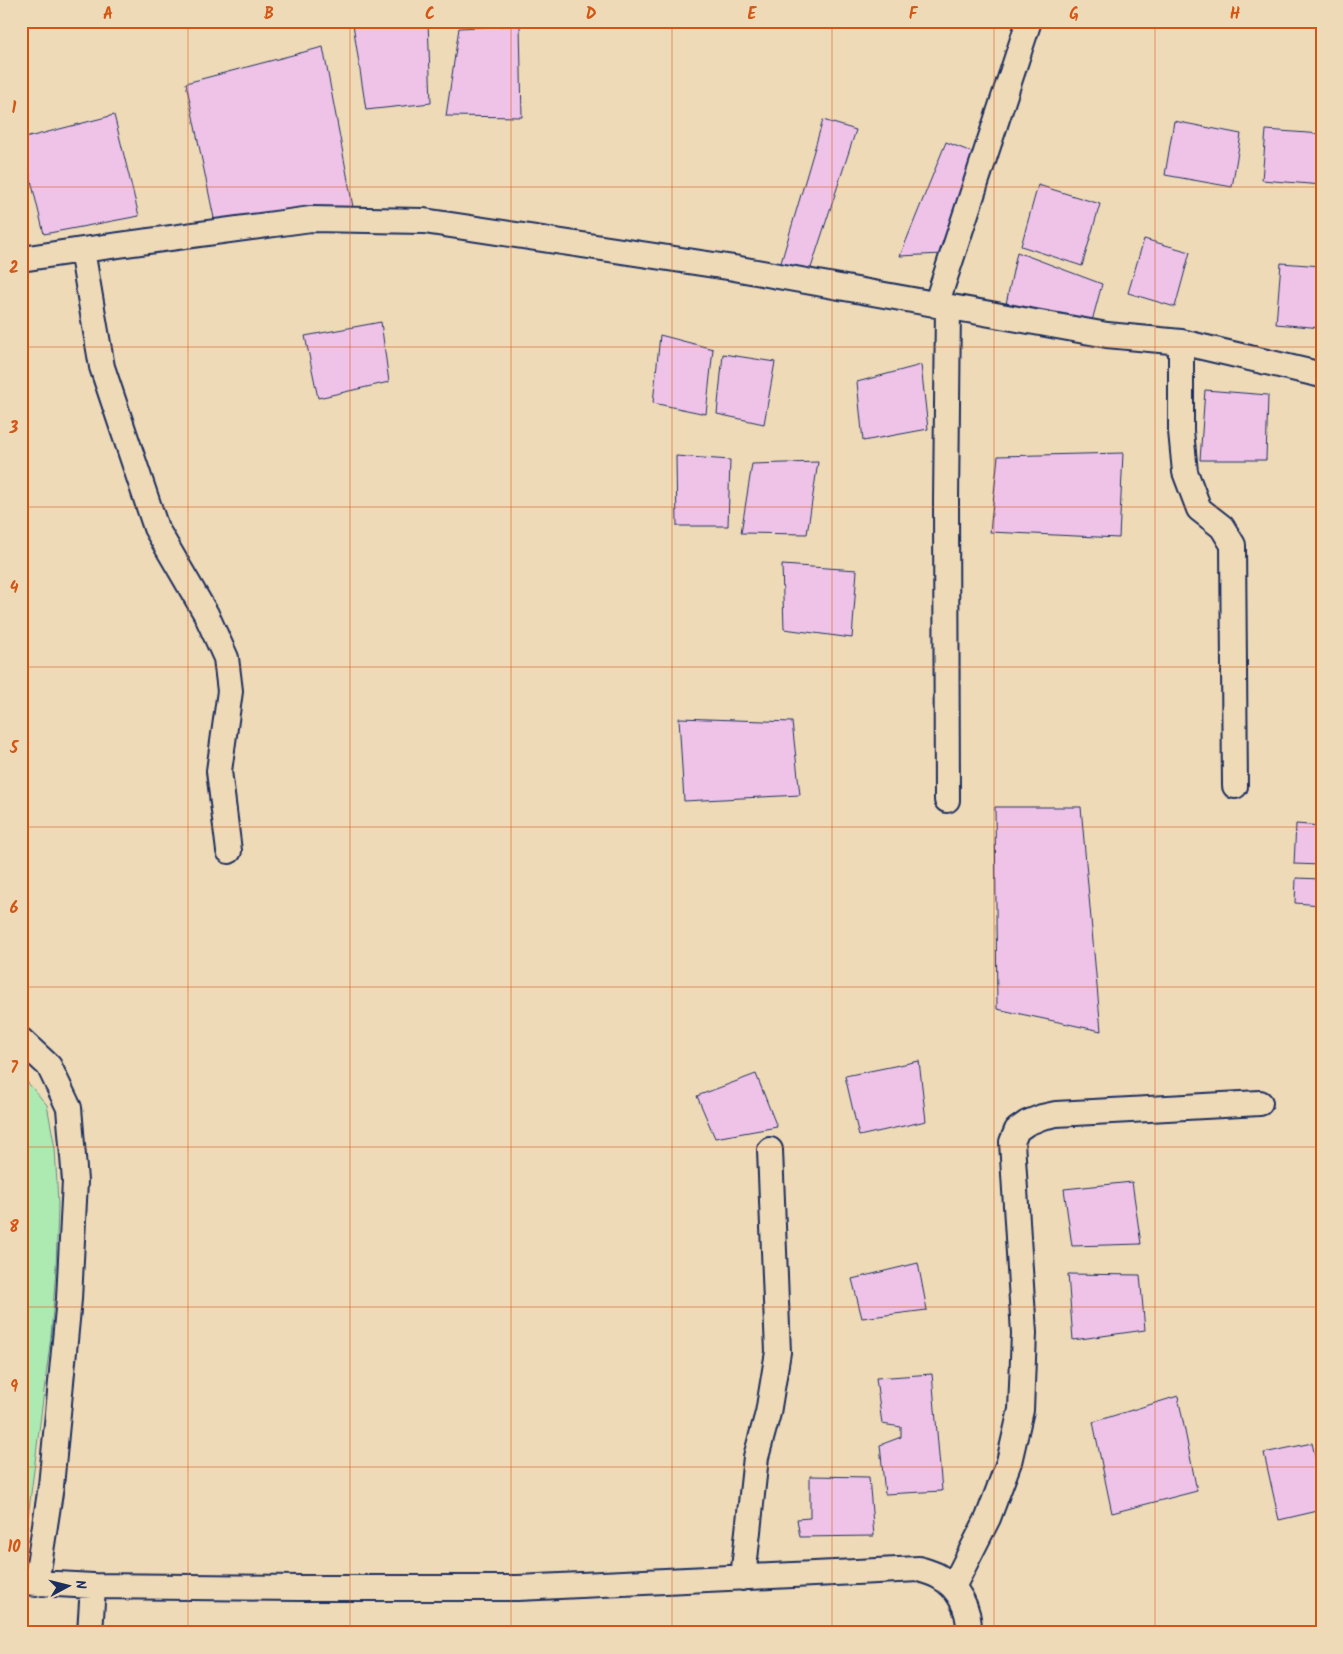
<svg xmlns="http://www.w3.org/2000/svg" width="1343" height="1654" font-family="Kalam,sans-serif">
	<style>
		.green { fill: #adeab1; stroke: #648c88 }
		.building { fill: #efc3e8; stroke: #1b2f5e }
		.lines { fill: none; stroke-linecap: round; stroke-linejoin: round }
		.street-casing { stroke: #1b2f5e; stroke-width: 28 }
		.street { stroke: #efdab8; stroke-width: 24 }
		.grid { fill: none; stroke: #d45514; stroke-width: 1; stroke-opacity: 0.55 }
		.neatline { fill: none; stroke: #d45514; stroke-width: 2 }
		.grid-label { font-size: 16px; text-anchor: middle; font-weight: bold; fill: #d45514 }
	</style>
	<rect width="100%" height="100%" fill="#efdab8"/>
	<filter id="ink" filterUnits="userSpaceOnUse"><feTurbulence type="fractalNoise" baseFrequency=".02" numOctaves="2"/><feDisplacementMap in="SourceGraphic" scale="10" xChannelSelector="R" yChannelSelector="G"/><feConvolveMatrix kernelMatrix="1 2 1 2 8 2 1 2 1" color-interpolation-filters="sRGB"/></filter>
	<g filter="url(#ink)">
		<!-- green -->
		<path class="green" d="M21,1075l26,30 8,43 3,56 -2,64 -5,68 -25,197h-5z"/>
		<!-- building -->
		<path class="building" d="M375,21h53l3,82 -65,7 -13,-86z
			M520,25l2,92 -76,-1 13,-88z
			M323,47l30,160 -138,16 -29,-140z
			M114,115l25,101 -95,18 -23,-95z
			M823,120l33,10 -47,144 -29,-8z
			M1174,121l67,13 -9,53 -67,-12z
			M1266,130l56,4v51l-60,-5z
			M946,142l28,11 -31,101 -43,2z
			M1038,185l62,19 -18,62 -61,-20z
			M1144,239l46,13 -15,55 -47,-14z
			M1017,252l85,32 -13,48 -83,-28z
			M1281,263l41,3v62l-46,-4z
			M381,322l8,60 -71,16 -13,-62z
			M660,335l53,14 -7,65 -53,-11z
			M723,354l52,8 -11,62 -47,-10z
			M921,365l7,64 -65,12 -6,-59z
			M1205,390l63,5 -2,65h-66z
			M1123,453l-4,85 -129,-6 8,-76z
			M676,456l54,4 -2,66h-51z
			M818,462l-11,72 -66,-1 11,-69z
			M782,565l75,5 -5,68 -68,-9z
			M679,718l113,4 8,73 -116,6z
			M995,807h86l20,224 -104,-22z
			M1296,824l26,2v39l-28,-1z
			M1296,878l26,1v26l-27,-2z
			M919,1061l7,60 -67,15 -14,-60z
			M756,1074l21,53 -62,11 -18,-42z
			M1132,1182l9,62 -69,2 -8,-57z
			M918,1263l9,47 -65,8 -10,-39z
			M1068,1274l72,1 5,55 -72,10z
			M932,1374l10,117 -57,3 -5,-49 21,-8v-10l-19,-3 -6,-46z
			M1178,1396l19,95 -85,22 -19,-91z
			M1312,1443l10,44v23l-43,10 -15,-67z
			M810,1476l59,1 5,59 -74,1 -3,-18 13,-1z"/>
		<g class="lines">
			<defs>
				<path id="street" d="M82,250l20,117 54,161 50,86 20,44 4,33 -11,80 10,80
					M21,259l61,-9 229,-31 113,2 310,47 373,67 74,7 141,33
					M936,305l93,-284
					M1181,342v89l4,41 14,37 23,18 11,18 2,241
					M947,800l-1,-298 2,-195
					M21,1040l28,26 20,42 6,73 -6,118 -18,187 -15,98
					M743,1578l13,-121 12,-44 10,-61 -8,-202
					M21,1582l72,4 207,2h218l401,-19c6,2 13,4 19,7 21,11 32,34 31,57
					M953,1587l35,-69 21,-56 12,-52 3,-77 -12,-191 5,-12 10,-7 15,-6 14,-3 204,-11
					M90,1633l3,-47"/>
			</defs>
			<!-- street casing -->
			<use href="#street" class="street-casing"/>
			<!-- street -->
			<use href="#street" class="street"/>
		</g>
	</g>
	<!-- grid -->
	<path class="grid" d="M188,21v1612M350,21v1612M511,21v1612M672,21v1612M832,21v1612M994,21v1612M1155,21v1612M21,187h1301M21,347h1301M21,507h1301M21,667h1301M21,827h1301M21,987h1301M21,1147h1301M21,1307h1301M21,1467h1301"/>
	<!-- margin -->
	<rect width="1343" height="1654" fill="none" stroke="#efdab8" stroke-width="55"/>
	<!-- north arrow -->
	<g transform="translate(68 1586) rotate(83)" stroke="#efdab8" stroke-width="4" paint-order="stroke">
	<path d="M0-4L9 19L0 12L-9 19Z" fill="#1b2f5e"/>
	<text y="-8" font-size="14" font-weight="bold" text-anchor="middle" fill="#1b2f5e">N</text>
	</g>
	<rect x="28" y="28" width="1288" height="1598" class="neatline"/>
	<g class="grid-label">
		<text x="108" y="19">A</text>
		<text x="269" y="19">B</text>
		<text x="430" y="19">C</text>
		<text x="591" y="19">D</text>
		<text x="752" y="19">E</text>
		<text x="913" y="19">F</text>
		<text x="1074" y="19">G</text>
		<text x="1235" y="19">H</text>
		<text x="14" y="113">1</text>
		<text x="14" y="273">2</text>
		<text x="14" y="433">3</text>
		<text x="14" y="593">4</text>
		<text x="14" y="753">5</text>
		<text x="14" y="913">6</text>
		<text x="14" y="1073">7</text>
		<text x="14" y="1232">8</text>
		<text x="14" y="1392">9</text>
		<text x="14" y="1552">10</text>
	</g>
</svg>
